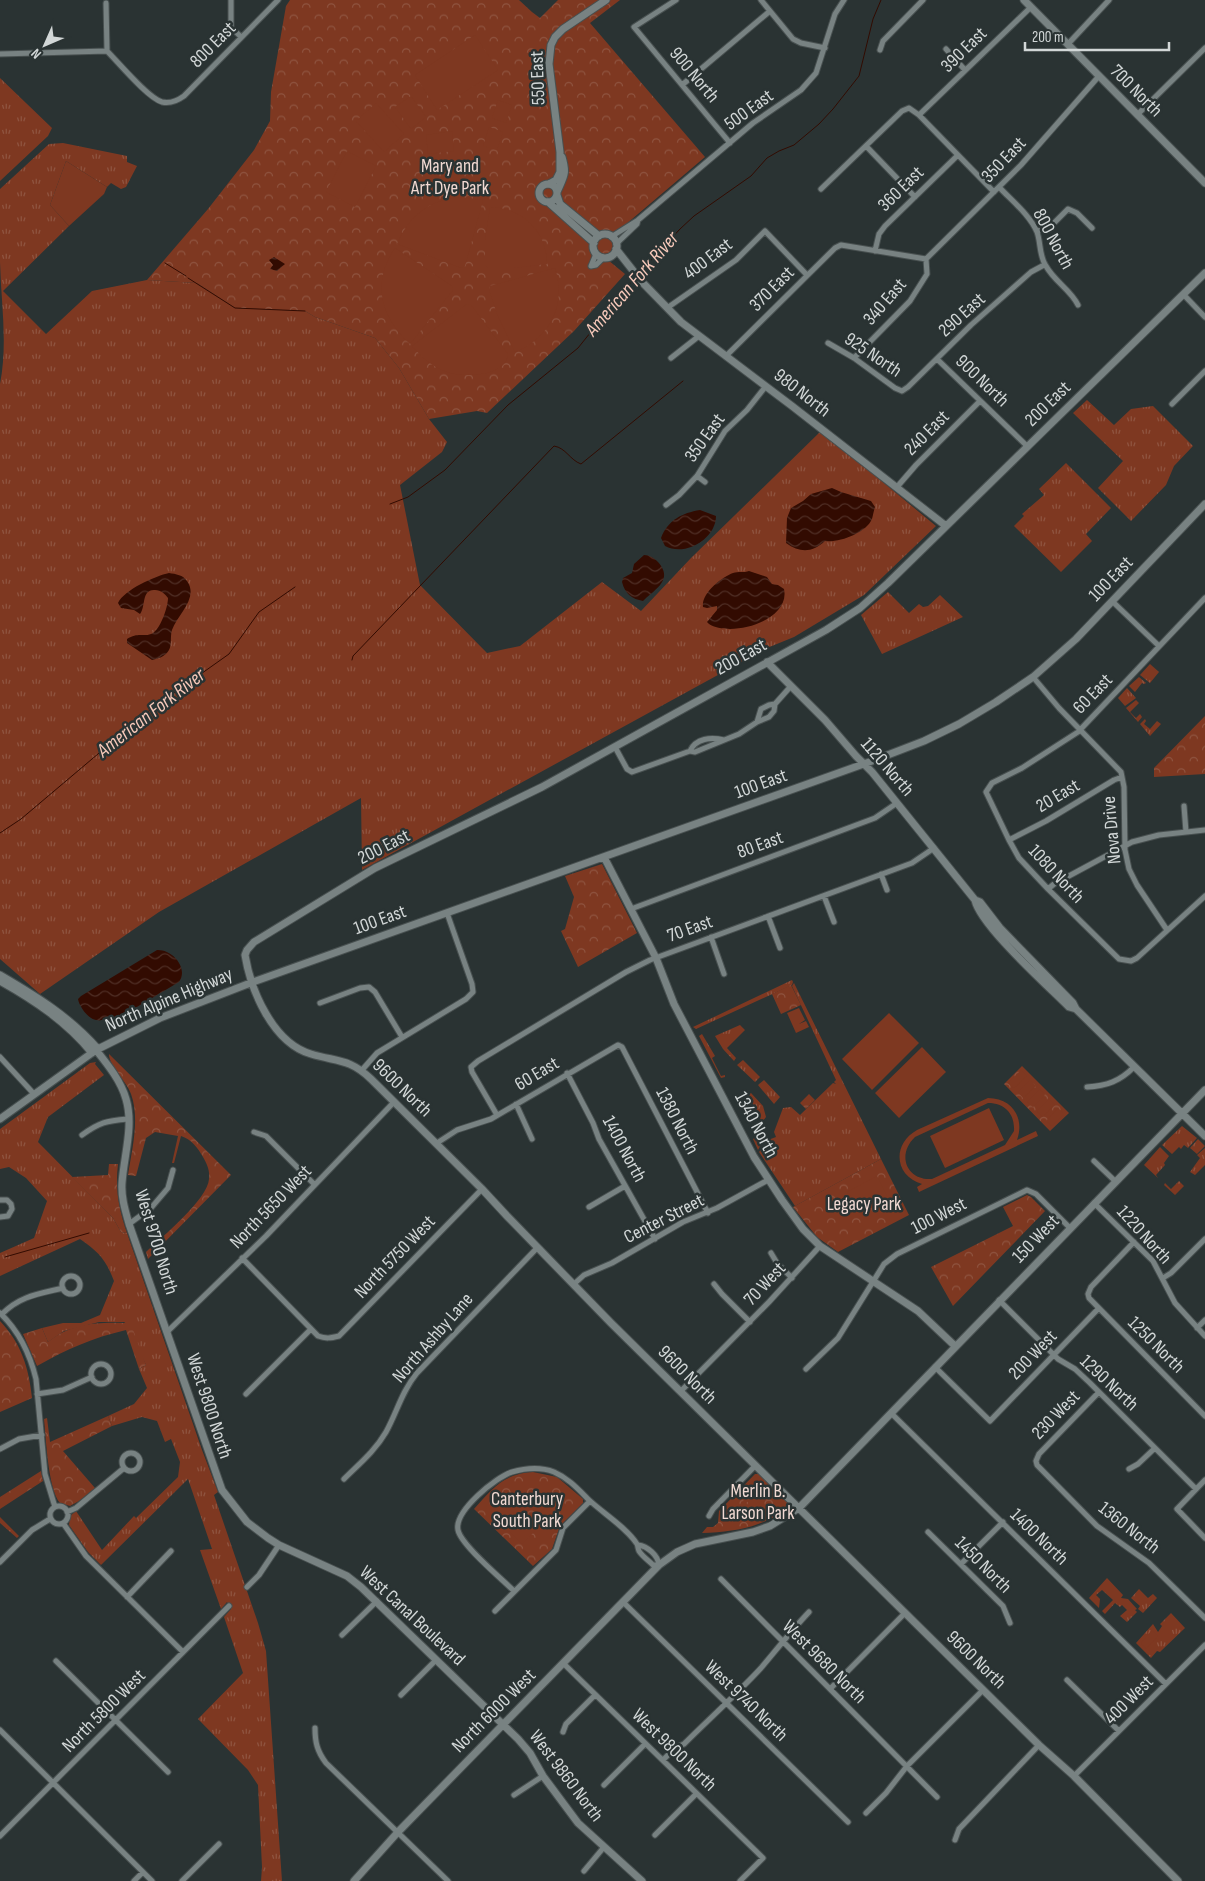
<svg xmlns="http://www.w3.org/2000/svg" width="1205" height="1881" font-family="'Sofia Sans Condensed',sans-serif">
	<style>
		.grass { fill: url(#grass-tufts) }
		.park { fill: url(#park-crowns) }
		.pitch { fill: #7e3821; fill-rule: evenodd }
		.water { fill: url(#water-waves) }
		.lines { fill: none; stroke-linecap: round; stroke-linejoin: round }
		.stream { stroke: #320b01; stroke-width: 1 }
		.street-casing { stroke: #485050; stroke-width: 7 }
		.secondary-casing { stroke: #485050; stroke-width: 9 }
		.street { stroke: #788282; stroke-width: 5 }
		.secondary { stroke: #788282; stroke-width: 7 }
		.labels { text-anchor: middle; dominant-baseline: central; stroke-width: 5; stroke-linejoin: round; paint-order: stroke }
		.street-label { font-size: 19px; fill: #d2d7d7; stroke: #2a3333 }
		.park-label { font-size: 19px; fill: #f2dad3; stroke: #2a3333 }
		.water-label { font-size: 20px; font-style: italic; fill: #f7c9ba; stroke: #2a3333 }
	</style>
	<defs>
		<pattern id="grass-tufts" width="24" height="20" patternUnits="userSpaceOnUse" patternTransform="scale(1.25)"><rect width="24" height="20" fill="#7e3821"/><path d="M3 7l-1-3M5 7V3M7 7l1-3M15 17l-1-3M17 17v-4M19 17l1-3" fill="none" stroke="#8f5440"/></pattern>
		<pattern id="park-crowns" width="20" height="18" patternUnits="userSpaceOnUse" patternTransform="scale(1.25)"><rect width="20" height="18" fill="#7e3821"/><path d="M2 6a3 3 0 1 1 6 0M12 15a3 3 0 1 1 6 0" fill="none" stroke="#8f5440"/></pattern>
		<pattern id="water-waves" width="16" height="10" patternUnits="userSpaceOnUse" patternTransform="scale(1.25)"><rect width="16" height="10" fill="#320b01"/><path d="M0 5q4-4 8 0t8 0" fill="none" stroke="#4f2e25"/></pattern>
	</defs>
	<rect width="100%" height="100%" fill="#2a3333"/>
	<!-- grass -->
	<path class="grass" d="M0,78l52,50 -4,8 -48,45z
		M63,143l64,13v6l10,4 -11,21 -5,2 -10,-6 -4,4 -41,-26 -16,44 19,21 -66,65 43,43 46,-43 55,-11 50,3 38,25 70,3 10,6 60,21 24,30 30,51 18,23 -5,10 -42,33 20,100 67,68 33,-7 82,-64 39,29 50,-53 130,-127 115,95 -72,69 -70,42 -27,11 -405,222 -1,-72 -202,114 -119,82 -40,-35v-575c8,-41 1,-81 0,-122 0,-24 0,-49 0,-73l49,-45z
		M1087,400l27,25 17,-16 22,-3 40,40 -19,20 -8,19 -35,36 -33,-33 25,-27 -50,-48z
		M1066,463l45,45 -25,26 6,7 -31,31 -47,-46 10,-10 -2,-2 22,-19 -5,-6z
		M888,592l21,21 10,-9 4,3 5,-1 12,-11 23,22 -81,37 -21,-39z
		M1150,664l9,8 -9,11 -10,-8z
		M1139,677l7,6 -2,1 -2,-1 -7,9 -6,-6z
		M1127,688l9,10 -11,8 -7,-8z
		M1136,700l3,3 -9,9 6,6 4,-4 2,3 -4,5 -12,-14z
		M1145,719l1,2 -2,3 6,5 7,-8 4,3 -11,12 -10,-12z
		M792,980l1,2 -1,3 -96,44 -3,-2z
		M794,983l87,176 -86,47 -36,-54 9,-12 8,-3 -2,-5 9,-24 8,-1 9,8 33,-32 3,1 -2,-2 2,-2 -44,-94z
		M740,1025l5,5 -18,18 9,10 -2,3 -11,-12 -8,-13z
		M702,1034l13,22 -3,2 9,18 4,-1v2l-4,1 -22,-42z
		M743,1060l17,17 -5,5 -18,-17z
		M96,1062l-1,2 9,11 -56,42 -10,25 75,76 8,14 6,1 75,217 16,42 -4,3 44,128 8,28 16,230h-21l1,-14 -4,-82 -10,-15 -50,-51 45,-46 -19,-56 7,-8 -4,-7 -6,7 -21,-59 12,-1 -24,-70 -87,86 -13,-13 -19,-27 1,-9 6,-5 26,39 32,-34 2,2 42,-41 2,-15 -9,-23 -6,3 -8,-21 -15,-4 -30,9 -4,-10 26,-12 13,-16 -8,-19 7,-4 -20,-43h-27l-35,9 -16,11 -6,-14 21,-5h18l19,-8 14,-34c-8,-21 -15,-29 -34,-42l-80,37v-23l34,-15 13,-37 -21,-23 -17,-11 -9,2v-40l90,-66z
		M764,1080l16,17 -6,7 -16,-19z
		M751,1093l12,13 3,11 -4,5 -14,-27z
		M1182,1126l15,12 -9,10 -4,-3 -3,4 -2,-2 -7,7 -10,-9z
		M764,1132l2,4 -8,14 -5,-11z
		M1198,1139l7,7 -8,8 -7,-6z
		M1160,1147l9,9 -5,7 1,2 -9,10 2,3 -14,-13z
		M1205,1148v17l-10,10 -5,-3 10,-14 -3,-3z
		M1179,1181l5,5 -9,9 -11,-10 1,-2 6,6z
		M0,1517l19,19 -2,2 -17,-15z
		M1107,1578l16,17 -2,3 7,1 9,10 -2,1 2,2 -10,10 -7,-6 7,-6 -5,-5 -2,2 -5,-4 -10,11 -3,-3 11,-11 -11,-10 -6,5 4,4 -1,9 -10,-10z
		M1139,1589l9,9 5,-4 4,4 -14,15 -5,-4 2,-3 -9,-8z
		M1171,1613l14,15 -23,22 -2,2 -3,-1 -6,7 -15,-15 17,-19 5,8 4,-6 -2,-2z"/>
	<!-- park -->
	<path class="park" d="M290,0h229l13,12 8,6 18,-18h62l-30,23 115,134 -87,74 -10,29 17,14 -51,57 -87,82 -10,-2 -48,8 -30,-51 -24,-30 -60,-21 -10,-6 -70,-3 -38,-25 -50,-3 61,-71 46,-59 16,-29 1,-29 15,-86z
		M1205,716v58l-51,3v-9z
		M602,864l35,69 -59,34 -17,-36 4,-2 9,-32 -9,-21z
		M791,985l10,20 -20,9 -9,-20z
		M109,1054l122,121 -83,84 -2,-7c15,-14 62,-53 63,-73 1,-9 -2,-15 -6,-22 -5,-9 -12,-18 -22,-21l-7,27h-2l6,-27 -23,-4 -9,6 -10,38 -8,-1c4,-26 12,-56 3,-81 -4,-12 -23,-30 -22,-40z
		M1022,1066l47,47 -19,18 -46,-47z
		M809,1094l6,6 -9,9 -6,-6z
		M881,1159l28,56 -71,37 -21,-15 -24,-30z
		M109,1164h9c-3,26 1,45 9,69l-6,-1 -8,-14 -41,-41 36,-2z
		M1027,1195l4,2 14,14 -92,95 -22,-39 82,-41 -10,-19z
		M128,1320l3,4 15,41 -7,4 -13,-39c-34,8 -59,19 -89,36l-14,-32 19,-6 6,14c22,-18 48,-20 76,-19z
		M0,1321c21,22 29,47 32,77l-32,14z
		M108,1416l4,10 -49,25 32,37 -16,13 -9,5 -10,-3c-12,-14 -14,-65 -16,-84l3,-1 3,24z
		M41,1471l2,10 -43,28v-12z
		M533,1472l24,5 26,22v4l-23,23 -8,23 -19,17 -59,-57c19,-21 29,-35 59,-37z
		M755,1474h5l29,29v5c-27,19 -54,24 -87,25l5,-6h6l5,-4 1,-12z"/>
	<!-- pitch -->
	<path class="pitch" d="M475,35l23,35 -61,40 -22,-35z
		M411,96l15,21 -15,12 -16,-22z
		M498,100l14,5 -6,18 -14,-5z
		M376,103l28,31 -20,18 -28,-31z
		M489,127l14,5 -6,18 -14,-4z
		M452,131l2,20 -26,3 -2,-19z
		M347,151l29,15 -21,41 -29,-15z
		M66,161l41,26 -3,7 -35,32 -19,-21z
		M460,197l23,3 -18,66 -4,2 -64,-24c12,-28 32,-44 63,-47z
		M490,207c32,1 57,24 57,57l-33,4h-26l-3,-3v-25z
		M395,248l57,38 1,4 -43,54c-29,-27 -39,-60 -15,-96z
		M555,268c12,35 -5,71 -40,84l-18,-38 -8,-24 1,-4z
		M467,304l4,1 37,49c-1,21 -38,23 -53,20 -7,-1 -13,-4 -19,-7 -9,-5 -17,-13 -24,-21z
		M799,1008l6,12 -6,4 7,-3 3,6 -13,6 -9,-20z
		M889,1013l30,30 -47,47 -30,-31z
		M922,1047l24,25 -47,46 -24,-25z
		M1021,1070l6,6 -13,12 -6,-5z
		M1030,1080l6,6 -13,12 -5,-6z
		M1040,1089l5,6 -12,12 -6,-5z
		M988,1098c24,0 37,20 29,42l19,-9 2,5 -119,56 -2,-5 5,-3c-28,-8 -30,-40 -5,-54zM988,1103c17,0 27,11 26,28l-9,14 -73,34c-25,2 -36,-24 -17,-42z
		M1049,1099l6,6 -13,12 -5,-6z
		M989,1108l15,32 -59,28 -15,-32z
		M1058,1108l6,6 -12,12 -6,-5z
		M877,1176l15,30c-17,8 -33,0 -45,-14z
		M751,1488l6,6 -11,9 -5,-5z
		M556,1496l10,9 -19,21 -10,-10z
		M504,1498l32,32 -14,14 -32,-32z
		M1152,1630l6,6 -12,13 -5,-6z"/>
	<!-- water -->
	<path class="water" d="M274,257l11,7 -8,7 -7,-2 3,-4 -4,-5z
		M832,488l9,4 30,9 4,6c-1,3 -2,8 -3,12 -6,14 -33,24 -47,22 -13,12 -25,12 -39,2l1,-25 4,-10 12,-7 8,-7z
		M700,510l16,6c0,23 -31,41 -51,30l-4,-8c7,-18 21,-25 39,-28z
		M644,555c6,0 10,3 14,7 16,18 -3,27 -15,39 -11,-2 -18,-7 -21,-19l1,-4 9,-5 2,-9z
		M749,571l18,6 5,7 6,1 6,4c7,32 -53,49 -75,35l-2,-2 10,-12v-4l-10,2 -4,-1c-2,-14 19,-30 30,-34 5,-2 11,0 16,-2z
		M169,573c7,1 14,2 18,8 12,17 -9,33 -15,49 -2,6 0,15 -3,20 -3,6 -11,9 -17,10l-25,-17v-4c11,-7 16,-2 24,-5 9,-3 17,-27 17,-36 -3,-4 -7,-8 -13,-8 -14,-1 -9,17 -15,24l-6,-4 -13,-2 -3,-5c6,-13 37,-27 51,-30z
		M157,950c15,-1 32,18 22,32l-64,38c-7,-4 -12,2 -19,0 -8,-1 -17,-14 -18,-21l3,-3z"/>
	<g class="lines">
		<!-- stream -->
		<path class="stream" d="M165,263l21,13
			M639,273l41,-44 14,-13 57,-40 16,-18 12,-7 15,-6 25,-21 14,-15 26,-33 14,-57 8,-19
			M188,278l47,30 70,3
			M390,504l18,-7 37,-27 63,-65 70,-57 57,-71
			M352,660l1,-4 201,-210c12,2 16,14 27,18l102,-83
			M0,833l21,-14 129,-109 79,-56 30,-42 36,-25
			M5,1257l84,-24"/>
		<defs>
			<path id="street" d="M231,0v27l10,10
				M676,0l-42,27 96,116
				M761,0l32,39 8,4 24,5
				M106,3l1,48
				M1068,44l41,-44
				M946,49l19,21
				M880,50l3,-9 40,-41
				M0,54l107,-3c12,12 41,47 55,51 8,2 15,-1 22,-6l94,-96
				M682,85l88,-74
				M919,115l112,-108
				M1137,115l68,-67
				M866,146l49,51
				M999,187c13,14 31,28 38,45 4,11 2,24 9,34 8,15 25,24 32,39
				M821,189l81,-78 7,-3 10,7 75,77
				M1037,232l18,-10 13,-13 9,4 15,15
				M611,237l27,-17 115,-97 48,-33 15,-17 19,-59 9,-14
				M616,244l21,-20 1,-4
				M875,251l4,-17 6,-8 73,-71
				M926,259l95,-94 78,-89
				M591,266l5,-1 7,-7
				M591,266l5,-12
				M1183,294l22,23
				M667,308l69,-48 29,-29 42,44
				M828,343l26,15 41,30 7,3 6,-4 63,-62 60,-53 13,-7
				M726,356l109,-108 6,-3 85,14
				M671,358l28,-22
				M854,358l56,-57 17,-27 -1,-15
				M937,359l90,87
				M1172,404l33,-33
				M697,476l8,6
				M897,487l19,-22 64,-64
				M666,505l13,-10 18,-19 28,-45 22,-21 19,-24
				M1205,598l-127,134 -56,36 -30,15 -6,9 23,48 10,18 29,31 71,70 12,2 6,-3 68,-62
				M1112,601l47,45
				M1033,677l26,31 62,64 3,15 1,63 4,19 8,16 30,45
				M757,722l4,-13 8,-4 6,-1
				M615,747l12,22 5,3 58,-21 5,1 44,-18 18,-12 12,-5 5,-6 1,-7 16,-18
				M690,751c6,-13 21,-14 34,-11
				M1184,806l2,26
				M1009,840l37,-19 68,-41 8,-3
				M881,874l6,16
				M1048,889l6,-5 78,-42 27,-7 46,-5
				M824,896l10,26
				M631,909l244,-91 22,-15
				M768,916l12,32
				M711,937l13,37
				M320,1003l40,-15 9,-1 6,5 27,45
				M0,1057l34,37
				M362,1070l15,-17 89,-54 7,-7 -1,-8 -25,-71
				M567,1073l26,50 6,16 56,100
				M1087,1087c20,-1 33,-6 47,-20
				M516,1104l16,35
				M497,1115l-25,-43 -1,-5 7,-6 148,-89 24,-12 262,-97 22,-15
				M254,1132l12,4 48,48
				M82,1135c18,-13 24,-14 46,-16
				M437,1143l20,-13 34,-11 127,-74 4,2 86,166
				M1094,1161l21,20
				M0,1200h7l4,4 1,5 -4,7 -8,1
				M1094,1203l59,58 22,42 30,33
				M589,1207l36,-21
				M129,1224l22,-16 17,-20 5,-18
				M1134,1242l-43,45 -3,7 1,4 116,118
				M771,1253l6,10 15,15
				M242,1258l76,78c8,3 13,2 21,0l143,-147
				M62 1285a9 9 0 1 1 18 0a9 9 0 1 1-18 0Z
				M1163,1278l8,-5 34,-34
				M574,1284l10,-9 28,-12 71,-41 34,-14 51,-28
				M714,1284l8,10 28,28
				M999,1300l59,59 17,10 15,14 106,106
				M0,1313c19,18 30,41 36,66l9,95 10,33
				M2,1314c18,-18 36,-20 61,-26
				M1197,1328l8,-8
				M167,1332l99,-96 128,-134
				M91 1374a10 10 0 1 1 20 0a10 10 0 1 1-20 0Z
				M935,1367l55,54 108,-112
				M806,1369l32,-31 46,-74 13,-10 130,-64 9,4 34,34
				M681,1391l88,-89 51,-56
				M1099,1392l-60,62 -3,7 1,4 60,61 52,37 56,55
				M37,1394l26,-4 29,-13
				M246,1394l65,-65
				M891,1413l275,271
				M0,1449l19,-10 23,-4
				M122 1462a9 9 0 1 1 18 0a9 9 0 1 1-18 0Z
				M1129,1469l9,-5 17,-16
				M344,1479c15,-15 31,-28 42,-47 11,-20 16,-41 31,-59l120,-125
				M1205,1480l-28,29 28,29
				M50 1515a9 9 0 1 1 18 0a9 9 0 1 1-18 0Z
				M67,1512l9,-4 48,-40
				M709,1516l4,-7 42,-43
				M63,1523l23,33 97,96
				M928,1532l75,74 7,17
				M0,1562l32,-32 18,-11
				M961,1564l42,-42
				M721,1579l216,218
				M247,1587l12,-12 20,-30
				M514,1591c-12,-12 -53,-46 -56,-61 -4,-19 38,-53 54,-58 14,-4 29,-5 42,0 14,6 24,17 35,28 14,13 38,28 48,44 1,2 1,5 2,7 3,5 10,10 14,14h6c-1,-10 -12,-19 -21,-20
				M127,1597l44,-46
				M623,1602l225,220
				M495,1611l61,-61 7,-22 27,-27
				M342,1635l35,-34
				M56,1661l112,111
				M564,1664l199,194 -23,23
				M1067,1680l52,51
				M830,1689l75,-76
				M401,1695l35,-35
				M315,1728c0,14 2,23 11,35l122,118
				M0,1730l152,151
				M563,1732l3,-8 29,-29
				M663,1760l12,-12 9,-4c25,-25 53,-50 77,-76 16,-19 31,-38 48,-56
				M1074,1776l131,-131
				M604,1785l41,-41
				M514,1795l29,-19
				M866,1813l20,-20 21,-27 76,-76
				M655,1835l41,-41
				M0,1836l229,-230
				M955,1840l4,-11 80,-84
				M584,1871l20,-24
				M134,1881l9,-9
				M182,1881l37,-37"/>
			<path id="secondary" d="M1024,0l181,183
				M549,184l7,-4 4,-8v-20l-11,-88 2,-19 4,-8 8,-8 43,-29
				M539 193a9 9 0 1 1 18 0a9 9 0 1 1-18 0Z
				M557,192c7,-16 10,-18 5,-35
				M557,195l3,9 39,32
				M548,202l46,41
				M593 246a12 12 0 1 1 24 0a12 12 0 1 1-24 0Z
				M616,249l26,33 39,40 111,84 154,120
				M767,662l58,58 31,36 16,16 103,128 5,2 20,26 73,75 3,6 129,127
				M604,857l52,101 18,46 80,153 28,43 21,29 17,17 98,65 37,35
				M975,900c5,25 73,86 94,107l7,2
				M0,975c36,21 70,42 98,74
				M0,981c34,19 67,41 92,72
				M96,1050c12,15 25,31 30,49 8,27 -2,56 -4,84 -1,14 3,27 7,41l93,266 25,32 21,16 11,7 68,31 14,11 157,152 12,14 13,23 35,47 64,58
				M0,1119l96,-69 64,-32 93,-36 619,-221 52,-20 35,-17 37,-22 37,-25 43,-38 129,-135
				M354,1881l44,-49 261,-267 18,-13 18,-8 58,-12 17,-6 29,-18 406,-418
				M1178,1881l-104,-105 -35,-31 -428,-422 -104,-107 -25,-27 -111,-110c-22,-21 -34,-17 -60,-25 -38,-11 -60,-63 -66,-99l2,-5 7,-8 121,-74 167,-81 284,-157 34,-22 28,-25 317,-310"/>
		</defs>
		<!-- street casing -->
		<use href="#street" class="street-casing"/>
		<!-- secondary casing -->
		<use href="#secondary" class="secondary-casing"/>
		<!-- street -->
		<use href="#street" class="street"/>
		<!-- secondary -->
		<use href="#secondary" class="secondary"/>
	</g>
	<g class="labels">
		<!-- street labels -->
		<g class="street-label">
			<text transform="translate(213 45) rotate(-45)">800 East</text>
			<text transform="translate(964 50) rotate(-44)">390 East</text>
			<text transform="translate(694 75) rotate(50)">900 North</text>
			<text transform="translate(538 78) rotate(-92)">550 East</text>
			<text transform="translate(1136 91) rotate(45)">700 North</text>
			<text transform="translate(749 110) rotate(-36)">500 East</text>
			<text transform="translate(1004 160) rotate(-46)">350 East</text>
			<text transform="translate(901 189) rotate(-44)">360 East</text>
			<text transform="translate(1053 239) rotate(62)">800 North</text>
			<text transform="translate(708 259) rotate(-37)">400 East</text>
			<text transform="translate(772 289) rotate(-45)">370 East</text>
			<text transform="translate(885 302) rotate(-49)">340 East</text>
			<text transform="translate(962 315) rotate(-42)">290 East</text>
			<text transform="translate(873 355) rotate(34)">925 North</text>
			<text transform="translate(982 381) rotate(44)">900 North</text>
			<text transform="translate(802 393) rotate(38)">980 North</text>
			<text transform="translate(1048 404) rotate(-44)">200 East</text>
			<text transform="translate(927 433) rotate(-45)">240 East</text>
			<text transform="translate(705 438) rotate(-54)">350 East</text>
			<text transform="translate(1111 579) rotate(-46)">100 East</text>
			<text transform="translate(741 657) rotate(-29)">200 East</text>
			<text transform="translate(1093 694) rotate(-46)">60 East</text>
			<text transform="translate(887 767) rotate(49)">1120 North</text>
			<text transform="translate(761 784) rotate(-20)">100 East</text>
			<text transform="translate(1058 796) rotate(-31)">20 East</text>
			<text transform="translate(1112 830) rotate(-95)">Nova Drive</text>
			<text transform="translate(760 845) rotate(-20)">80 East</text>
			<text transform="translate(384 847) rotate(-27)">200 East</text>
			<text transform="translate(1056 874) rotate(47)">1080 North</text>
			<text transform="translate(380 920) rotate(-20)">100 East</text>
			<text transform="translate(690 929) rotate(-20)">70 East</text>
			<text transform="translate(169 1000) rotate(-23)">North Alpine Highway</text>
			<text transform="translate(537 1074) rotate(-31)">60 East</text>
			<text transform="translate(402 1088) rotate(44)">9600 North</text>
			<text transform="translate(677 1121) rotate(63)">1380 North</text>
			<text transform="translate(756 1125) rotate(62)">1340 North</text>
			<text transform="translate(624 1149) rotate(62)">1400 North</text>
			<text transform="translate(271 1207) rotate(-46)">North 5650 West</text>
			<text transform="translate(939 1216) rotate(-27)">100 West</text>
			<text transform="translate(664 1219) rotate(-27)">Center Street</text>
			<text transform="translate(1144 1235) rotate(48)">1220 North</text>
			<text transform="translate(1036 1239) rotate(-46)">150 West</text>
			<text transform="translate(156 1242) rotate(73)">West 9700 North</text>
			<text transform="translate(395 1257) rotate(-46)">North 5750 West</text>
			<text transform="translate(765 1284) rotate(-47)">70 West</text>
			<text transform="translate(433 1338) rotate(-49)">North Ashby Lane</text>
			<text transform="translate(1156 1345) rotate(45)">1250 North</text>
			<text transform="translate(1033 1355) rotate(-46)">200 West</text>
			<text transform="translate(687 1375) rotate(45)">9600 North</text>
			<text transform="translate(1109 1383) rotate(43)">1290 North</text>
			<text transform="translate(209 1406) rotate(72)">West 9800 North</text>
			<text transform="translate(1056 1415) rotate(-46)">230 West</text>
			<text transform="translate(1129 1528) rotate(38)">1360 North</text>
			<text transform="translate(1039 1537) rotate(44)">1400 North</text>
			<text transform="translate(983 1565) rotate(45)">1450 North</text>
			<text transform="translate(412 1616) rotate(43)">West Canal Boulevard</text>
			<text transform="translate(976 1660) rotate(44)">9600 North</text>
			<text transform="translate(824 1662) rotate(45)">West 9680 North</text>
			<text transform="translate(1129 1700) rotate(-45)">400 West</text>
			<text transform="translate(746 1701) rotate(44)">West 9740 North</text>
			<text transform="translate(104 1711) rotate(-45)">North 5800 West</text>
			<text transform="translate(494 1711) rotate(-45)">North 6000 West</text>
			<text transform="translate(674 1750) rotate(44)">West 9800 North</text>
			<text transform="translate(566 1776) rotate(53)">West 9860 North</text>
		</g>
		<!-- park labels -->
		<g class="park-label">
			<text x="450" y="166">Mary and<tspan x="450" dy="22">Art Dye Park</tspan></text>
			<text x="864" y="1204">Legacy Park</text>
			<text x="758" y="1491">Merlin B.<tspan x="758" dy="22">Larson Park</tspan></text>
			<text x="527" y="1499">Canterbury<tspan x="527" dy="22">South Park</tspan></text>
		</g>
		<!-- water labels -->
		<g class="water-label">
			<text transform="translate(632 284) rotate(-49)">American Fork River</text>
			<text transform="translate(151 713) rotate(-38)">American Fork River</text>
		</g>
	</g>
	<!-- north arrow -->
	<g transform="translate(45 45) rotate(225)" stroke="#2a3333" stroke-width="4" paint-order="stroke">
	<path d="M0-4L9 19L0 12L-9 19Z" fill="#d2d7d7"/>
	<text y="-8" font-size="14" font-weight="bold" text-anchor="middle" fill="#d2d7d7">N</text>
	</g>
	<!-- scale -->
	<path d="M1025 42v8h144v-8" fill="none" stroke="#d2d7d7" stroke-width="2.5"/>
	<text x="1032" y="42" font-size="15" fill="#d2d7d7" stroke="#2a3333" stroke-width="4" paint-order="stroke">200 m</text>
</svg>
